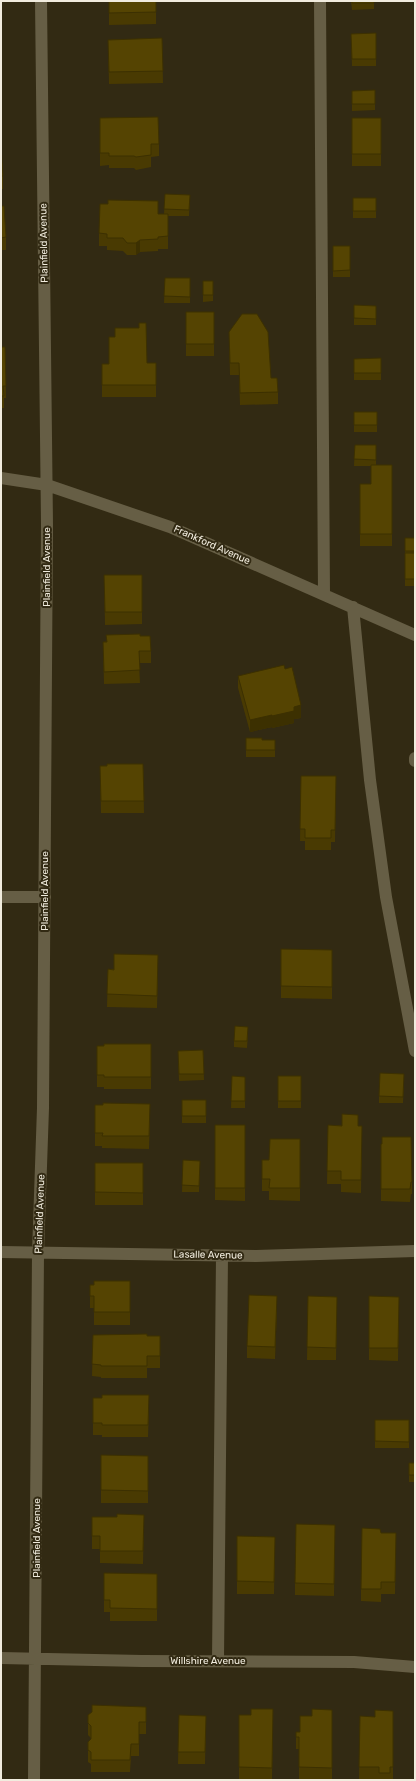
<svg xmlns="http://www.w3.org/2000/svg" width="416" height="1781" font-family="Rubik,sans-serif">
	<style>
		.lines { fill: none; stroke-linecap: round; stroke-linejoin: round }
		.minor { stroke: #665e45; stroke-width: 12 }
		.wall { fill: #493a02 }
		.shaded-wall { fill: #3c3001 }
		.building { fill: #554402; stroke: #3c3001 }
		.labels { text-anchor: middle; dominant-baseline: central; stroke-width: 4; stroke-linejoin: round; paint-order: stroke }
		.street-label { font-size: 10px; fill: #f1ecde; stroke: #322a13 }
	</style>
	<rect width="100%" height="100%" fill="#322a13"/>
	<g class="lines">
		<!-- minor -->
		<path class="minor" d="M320,1l4,593
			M1,478l46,7 123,42 245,108
			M353,607l17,173 16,117 29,154
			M415,758v3
			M1,897h44
			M1,1252l255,4 159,-5
			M1,1658l141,3 212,1 61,5
			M218,1660l4,-404
			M34,1780l4,-527 5,-145 4,-584 -6,-523"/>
	</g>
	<!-- wall -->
	<path class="wall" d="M109,1h47v23l-47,1z
		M351,1h23v8l-22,1z
		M376,33v33h-24l-1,-32z
		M162,38l1,45 -54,1 -1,-44z
		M375,90v20l-23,1v-20z
		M1,109l1,8v12h-1z
		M100,118l59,26v12l-8,1v10l-15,3 -2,-2h-25v-3l-9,1z
		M352,118h29v48h-29z
		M1,148l2,28v13h-2z
		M165,194l25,1 -1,21h-21v33h-10v2l-18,1 -4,3h-9l-4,-4 -16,-1v-4h-8v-13l59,-19h6z
		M353,198h23v20h-23z
		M1,206l5,31v13h-5z
		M333,246h17v31h-17z
		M165,278h25v25h-26z
		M203,281h10v20l-10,1z
		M354,305l22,1v19h-22z
		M186,312h28v44h-28z
		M229,332l42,46 7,14v12l-38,1 -1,-30h-9z
		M1,347h4l1,51h-2v10h-3z
		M381,358v22h-27v-21z
		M156,363v34h-54v-33z
		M354,412h23v20h-23z
		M355,445h21v20h16v81h-32v-62h11v-18h-17z
		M405,538h10v48h-10z
		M104,575h38v49l-37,1z
		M140,636l11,15v12h-12l1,20 -36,1 -1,-42z
		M238,676l63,42 -7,1v4l-22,5v-1l-22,5 -12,-44z
		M246,738l16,2h13v17h-29z
		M143,764l1,49h-43l-1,-47z
		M301,776h35l-1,66h-4v8h-26v-9h-5z
		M281,949l51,1v49l-51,-1z
		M158,968l-1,40 -50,-1 1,-38z
		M248,1034l-1,14 -13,-1v-6z
		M151,1044v45h-47v-2h-7v-41z
		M203,1050l1,30 -25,1 -1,-30z
		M404,1074l-1,29h-24v-7z
		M232,1076l13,1v31h-14z
		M278,1076h23v32h-23z
		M182,1100h24v23h-24z
		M150,1116l-1,33 -47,-1v-2h-7v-13z
		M215,1125h30v76l-30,-1z
		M328,1125l34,1 -1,67 -20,-1v-8h-14z
		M300,1139v62l-31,-1v-9h-7v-12l7,-19z
		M381,1144l31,38v12h-1l-1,8 -29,-1z
		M183,1160l17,1 -1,31h-17z
		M95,1163h48v42h-48z
		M130,1281v44h-36v-17h-4v-23z
		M308,1296l29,1 -1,63h-29z
		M399,1297l-1,64 -29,-1v-12z
		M277,1308l-2,51 -28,-1v-12z
		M93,1335l67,1v32h-13v10h-46v-1l-9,-1z
		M93,1398h9l47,10 -1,29h-46v-2h-9z
		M375,1420h34v28h-34z
		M101,1455l47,1v47h-47z
		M409,1463h6v19h-6z
		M144,1515l-1,49 -43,-1v-14h-8v-32h25z
		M335,1525l-1,71 -39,-1v-12z
		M381,1533h15l-1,61h-14v8l-20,-1v-12z
		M237,1536l38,1 -1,57h-37z
		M104,1573l53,1v47h-47v-9h-6z
		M146,1707v27h-7v22h-8l-1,16h-39v-8l-3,-2v-20l3,-3v-1l-3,-3v-20z
		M273,1709l-1,71h-33v-65h12z
		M332,1710v70l-33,-1v-30h-3v-17h4l12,-16z
		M393,1711v68h-3v1h-11v-1h-20l1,-63 15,1z
		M179,1715l27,1 -1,48h-27z"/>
	<!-- shaded-wall -->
	<path class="shaded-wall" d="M140,240v12l-4,3v-12z
		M2,531v12l-1,1v-12z
		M301,705v13l-7,1v4l-22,5v-12l22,-9z
		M272,715v12l-22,5v-12z
		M277,1296v12l-2,51v-12z"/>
	<!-- building -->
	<path class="building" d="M109,1h47v11l-47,1z
		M352,1h22v2h-22z
		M376,33v26h-24l-1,-25z
		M162,38l1,33 -54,1 -1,-32z
		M375,90v14h-23v-13z
		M158,117l1,27h-8v11l-15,2 -2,-1h-25v-3h-9v-35z
		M352,118h29v36h-29z
		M1,148l2,28h-2z
		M165,194l25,1 -1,15 -25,-1z
		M353,198h23v13h-23z
		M108,200l50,1v13h10v22l-10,1v2l-18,1 -4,3h-9l-4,-5h-16v-4l-8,-1 1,-29h8z
		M1,206h3l2,31 -5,1z
		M333,246h17v24l-17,1z
		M165,278h25v19l-26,-1z
		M203,281h10v14h-10z
		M354,305l22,1v13l-22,-1z
		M186,312h28v32h-28z
		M242,314h15l11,18 3,46h6l1,14 -38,1 -1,-30h-9l-1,-31z
		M139,323h7l1,40h9v22h-54v-21h7v-27h6v-9h24z
		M1,347h4l1,39h-3l1,10h-3z
		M381,358v15h-27v-14z
		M354,412h23v13h-23z
		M355,445h21v15l-22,-1z
		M371,465h21v69h-32v-50h11z
		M405,538h10v13h-10z
		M405,553h10v26h-10z
		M104,575h38v37h-37z
		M140,634v2h10l1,15h-12l1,19 -36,2 -1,-30h4l-1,-7z
		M284,665l1,4 7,-2 9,38 -7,2v4l-22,5v-1l-22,5 -12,-44z
		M246,738h16v2h13v10h-29z
		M107,764h36l1,37h-43l-1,-35h7z
		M301,776h35l-1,54h-4v8h-26v-9h-5z
		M281,949l51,1v37l-51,-1z
		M114,954l44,1 -1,41 -50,-2 1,-25 6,1z
		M235,1026l13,1 -1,14h-13z
		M104,1044h47v33h-47v-2h-7v-29h7z
		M203,1050l1,24h-25l-1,-23z
		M380,1073l24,1 -1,23 -24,-1z
		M232,1076l13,1v24h-14z
		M278,1076h23v25h-23z
		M182,1100h24v16h-24z
		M103,1103l47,1 -1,32h-47l1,-3h-8v-28h8z
		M342,1114l16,1v11h4l-1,54h-20v-9h-14l1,-46 14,1z
		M215,1125h30v63h-30z
		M382,1137h29l1,45h-1l-1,7h-29v-45h1z
		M270,1139h30v49h-31l1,-9h-8v-19h7z
		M183,1160l17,1 -1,25 -17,-1z
		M95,1163h48v30l-48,-1z
		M94,1281h36v31h-36v-16h-4v-11h4z
		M249,1295l28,1 -2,51 -28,-1z
		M308,1296l29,1 -1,51 -29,-1z
		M369,1296l30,1 -1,51h-29z
		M147,1334v2h13v20h-13v10h-46v-1l-9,-1 1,-29z
		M102,1395h47l-1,30h-46v-2h-9v-25h9z
		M375,1420h34v22l-34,-1z
		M101,1455l47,1v35l-47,-1z
		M409,1463h6v12h-6z
		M117,1514l27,1 -1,36h-43v-15h-8v-19h25z
		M296,1524l39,1 -1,59 -39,-1z
		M362,1528l18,1 1,4h15l-1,49h-14v7h-20z
		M237,1536l38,1 -1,45 -37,-1z
		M104,1573l53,1v35l-47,-1v-8h-6z
		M92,1705l54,2v15h-7v22h-8l-1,16h-39v-8l-3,-2v-8l3,-3v-13l-3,-3v-8l4,-3z
		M251,1709h22l-1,59 -33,-1v-52h12z
		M312,1709l20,1v58l-33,-1v-30h-3v-5h4v-16h12z
		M375,1710l18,1v56h-3v6h-11v-6h-20l1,-51 15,1z
		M179,1715l27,1 -1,36h-27z"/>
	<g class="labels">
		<!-- street labels -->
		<g class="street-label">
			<text transform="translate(44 243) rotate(-91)">Plainfield Avenue</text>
			<text transform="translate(212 545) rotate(24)">Frankford Avenue</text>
			<text transform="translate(47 567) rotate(-90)">Plainfield Avenue</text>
			<text transform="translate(45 891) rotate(-90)">Plainfield Avenue</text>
			<text transform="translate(40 1214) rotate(-88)">Plainfield Avenue</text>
			<text transform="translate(208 1255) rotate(1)">Lasalle Avenue</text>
			<text transform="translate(37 1538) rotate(-90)">Plainfield Avenue</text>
			<text x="208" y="1661">Willshire Avenue</text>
		</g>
	</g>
	<!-- border -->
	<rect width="416" height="1781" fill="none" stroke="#f1ecde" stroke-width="4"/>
</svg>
